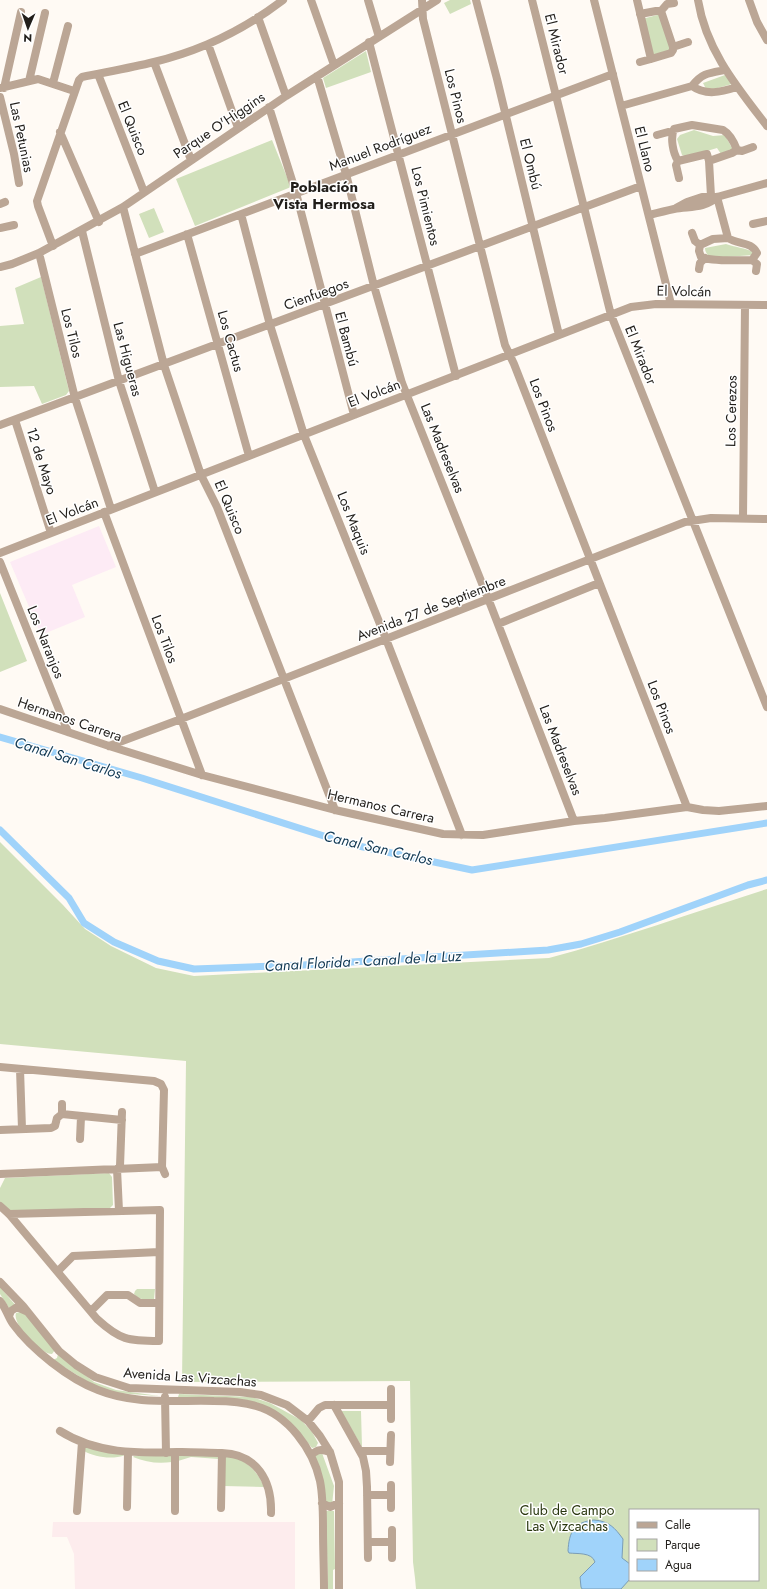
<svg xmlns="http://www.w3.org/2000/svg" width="767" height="1589" font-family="Jost,sans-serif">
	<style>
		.commercial { fill: #fdeced }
		.industrial { fill: #fdebf5 }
		.green { fill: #d1e0bb; fill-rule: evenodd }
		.water { fill: #a0d3fa; stroke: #7a9db7 }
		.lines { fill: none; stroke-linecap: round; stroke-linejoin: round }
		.canal { stroke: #a0d3fa; stroke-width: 7 }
		.minor { stroke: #bba695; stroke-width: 8 }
		.labels { text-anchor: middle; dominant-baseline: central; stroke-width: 3; stroke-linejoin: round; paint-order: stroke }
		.street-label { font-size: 14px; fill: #211e1a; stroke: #fff }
		.park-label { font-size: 14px; fill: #2a370f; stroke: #fff }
		.neighbourhood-label { font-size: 15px; font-weight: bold; fill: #211e1a; stroke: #fff }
		.water-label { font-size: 15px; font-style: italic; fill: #123953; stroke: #fff }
	</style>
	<rect width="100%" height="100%" fill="#fffaf4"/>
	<!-- commercial -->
	<path class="commercial" d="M53,1522h242v67h-220l-1,-35 -7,-17h-15z"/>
	<!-- industrial -->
	<path class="industrial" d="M99,526l17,41 -44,18 13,32 -44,18 -31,-73z"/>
	<!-- green -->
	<path class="green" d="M450,0h20l1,4 -21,10 -6,-11z
		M661,14l10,36 -19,5 -10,-36z
		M366,51l5,21 -45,16 -3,-10z
		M725,75l7,9 -25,7 -4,-8z
		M694,130l19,6 12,-1 8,15 -12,4 -4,-6 -30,9 -5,-2 -5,-16 3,-4z
		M272,140l19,47 -96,39 -19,-47z
		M154,208l10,24 -15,6 -10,-24z
		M726,244c8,3 20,4 27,8v3l-40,3c-5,-2 -8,-5 -8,-10z
		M41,277l28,114 -3,4 -24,9 -8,-18 -34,1v-61l24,-2 -9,-36z
		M0,593l27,68 -27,11z
		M0,842l63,63 22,24 26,17 45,22 38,8 355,-18c74,-20 145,-46 218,-69v700h-351l-1,-11 -2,-16 -3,-181 -228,1 4,-321 -186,-17zM630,1510h128v70h-128z
		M109,1173l3,4 1,28 -4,4 -99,3 -10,-9v-15l5,-10z
		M0,1287l17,20 -6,4 -11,-17z
		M137,1289h18l-1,10c-8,0 -15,2 -20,-5l1,-3z
		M20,1312l6,2 29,36 -3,4c-12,0 -40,-30 -36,-41z
		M58,1354l36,28 22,8 43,6 -43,-3 -23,-8 -40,-25 4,-2z
		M179,1394l73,3 18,6 31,17 11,12 6,11 -2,4 -4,1 -8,-10 -38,-30 -87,-10 -1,-1z
		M341,1411h20l1,36z
		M85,1446l40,9c-13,5 -30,2 -41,-4z
		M322,1453l12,33 -2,19h-6l-12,-51z
		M172,1455v7c-15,2 -26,0 -39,-5l1,-1z
		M178,1455h42l-1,4 -28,-2 -13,4z
		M225,1456c18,0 33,15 39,31l-40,-1z
		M326,1511h8l1,58 -2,1v19h-5z"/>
	<!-- water -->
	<path class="water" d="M594,1520c15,1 21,8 29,19l-1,19 8,6v15l-9,10h-39l-1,-2 -1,-10 15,-15c-3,-10 -18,-8 -26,-9l-1,-2c1,-19 6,-29 26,-31z"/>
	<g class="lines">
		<!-- canal -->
		<path class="canal" d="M0,737l142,41 207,66 123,26 295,-47
			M0,830l69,68 15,25 30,19 44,19 36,8 109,-4 245,-15 33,-6 39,-12 128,-47 19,-5"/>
		<!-- minor -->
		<path class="minor" d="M311,0l23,65
			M368,0l11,37
			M422,0l1,19 82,326 9,19 173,443
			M476,0l21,79 62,256
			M532,0l79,315 156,392
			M594,0l77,304
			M637,0l14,59 20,-6 2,-3v-3l-12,-36h-5l-16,3
			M698,0c8,50 39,87 69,126
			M749,0l8,22 10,18
			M661,11l6,-7 7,-1
			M258,17l28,79
			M369,42l87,334
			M208,44l30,84
			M673,47l15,-5
			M154,62l37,98
			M640,62l11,-3
			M98,74l46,118
			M317,76l29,98 28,112 28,97 89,223 83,215
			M29,81l16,-68
			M53,83l15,-57
			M692,86c14,10 29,6 45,1
			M0,88l38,-9 36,12
			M4,88l17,-76
			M0,97l14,57 5,29
			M621,106l71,-20c10,-13 17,-13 33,-16
			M269,107l27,86 58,222
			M60,132l39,90
			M657,135l11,-3 4,1
			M737,150l5,1 11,-4
			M678,161l-2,4 3,13
			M709,161l-2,-7 -29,7c-5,-8 -8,-23 -4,-32l18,-4 31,5c7,4 11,12 14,20l-5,3 -23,8 2,35
			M717,197l11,41c11,7 23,3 29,15l-5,7c-13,0 -39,2 -51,-3l-2,-6 1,-6 13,-6 15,-1
			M0,204l5,-2
			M123,207l41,158 37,110 16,32 118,303
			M676,208l11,-6 15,-5h15l50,-14
			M241,214l29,111 34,110 82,204 76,196
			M649,215c8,-2 16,-4 25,-6 15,-3 30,0 43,-12
			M753,224l14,-3
			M0,228l14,-3
			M82,231l37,150 36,111
			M692,233l3,8 5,4
			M187,234l62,222
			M53,246l-15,-40 -1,-5 42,-121 3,-3c24,-5 48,-9 72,-15 46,-11 91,-33 129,-62
			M39,253l36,145 36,111
			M135,254l478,-180
			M752,260l5,4 -1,7
			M0,267l12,-3 27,-11 84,-46 163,-111 151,-96
			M699,269l1,-6 5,-5
			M15,420l36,113
			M0,425l641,-239
			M104,512l98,263
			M743,518l2,-213
			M0,553l631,-246 25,-3 111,1
			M0,562l68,170
			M498,624l101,-41
			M0,709l109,37 93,29 133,35 108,24 40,1 91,-14 31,-3 82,-11 16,3 16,1 48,-5
			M109,746l72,-27 504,-197 26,-4 56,1
			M0,1067l154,14 7,3 3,6 -2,77
			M20,1069l2,60
			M62,1114v-10
			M0,1130l51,-2 4,-2 2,-8 5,-4 60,6
			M80,1139l1,-22
			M0,1174l162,-7 3,7
			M0,1206l9,8 88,105c23,21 31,22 62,22l1,-131 -151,4
			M119,1211l-2,-42 3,-3 2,-54
			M58,1271l15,-15 86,-4
			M0,1282l23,24 36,45 17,14 19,12 34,11 111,4 21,3 26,10 21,16 12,15 10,16 9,30v107
			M0,1301c6,7 8,16 13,23 18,25 56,55 85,66 37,15 77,10 116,11 14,0 29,1 42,5 32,9 57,43 64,75 3,15 3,32 3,48 0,20 1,40 1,60
			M91,1311l16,-16h21l12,8h19
			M9,1316l2,-5 6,-4 9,4
			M391,1389v30
			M165,1397l1,56
			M334,1405l29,52 3,14 1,16 1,71
			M308,1421l11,-13 6,-3h66
			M60,1431c38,24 80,22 122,21 14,0 27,1 40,1 35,1 50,28 49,60
			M360,1451h30
			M311,1455c7,-6 10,-6 19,-3
			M390,1462l1,-27
			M391,1485v23
			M367,1495h24
			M322,1503l8,4 9,-4
			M127,1507l1,-54
			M221,1508l1,-55
			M77,1511l5,-69
			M175,1511v-58
			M368,1542h24
			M392,1558v-28"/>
	</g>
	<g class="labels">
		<!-- street labels -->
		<g class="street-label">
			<text transform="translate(557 44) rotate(76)">El Mirador</text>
			<text transform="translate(456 96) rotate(76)">Los Pinos</text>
			<text transform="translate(219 125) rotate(-34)">Parque O'Higgins</text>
			<text transform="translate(133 128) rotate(68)">El Quisco</text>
			<text transform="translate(22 137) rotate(78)">Las Petunias</text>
			<text transform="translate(380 147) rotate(-21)">Manuel Rodríguez</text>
			<text transform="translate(645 149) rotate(76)">El Llano</text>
			<text transform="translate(531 164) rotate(76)">El Ombú</text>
			<text transform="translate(426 206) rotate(76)">Los Pimientos</text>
			<text transform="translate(684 291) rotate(1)">El Volcán</text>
			<text transform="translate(316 294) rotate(-20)">Cienfuegos</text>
			<text transform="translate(72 333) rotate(76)">Los Tilos</text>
			<text transform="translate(347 339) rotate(75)">El Bambú</text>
			<text transform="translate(231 341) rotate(74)">Los Cactus</text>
			<text transform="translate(641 355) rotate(68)">El Mirador</text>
			<text transform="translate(128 359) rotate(75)">Las Higueras</text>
			<text transform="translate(374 393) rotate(-21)">El Volcán</text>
			<text transform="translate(544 405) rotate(69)">Los Pinos</text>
			<text transform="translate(731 411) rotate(-89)">Los Cerezos</text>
			<text transform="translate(443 448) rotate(68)">Las Madreselvas</text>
			<text transform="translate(42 461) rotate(72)">12 de Mayo</text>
			<text transform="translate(230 507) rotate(67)">El Quisco</text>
			<text transform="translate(72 511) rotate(-21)">El Volcán</text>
			<text transform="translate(354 523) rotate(68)">Los Maquis</text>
			<text transform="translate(431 608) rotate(-21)">Avenida 27 de Septiembre</text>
			<text transform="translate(165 639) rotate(69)">Los Tilos</text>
			<text transform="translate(46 642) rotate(68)">Los Naranjos</text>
			<text transform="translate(662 707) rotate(69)">Los Pinos</text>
			<text transform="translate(70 719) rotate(19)">Hermanos Carrera</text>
			<text transform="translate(561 750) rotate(69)">Las Madreselvas</text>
			<text transform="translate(381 806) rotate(13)">Hermanos Carrera</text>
			<text transform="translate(190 1377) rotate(4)">Avenida Las Vizcachas</text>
		</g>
		<!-- park labels -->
		<g class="park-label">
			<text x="567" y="1510">Club de Campo<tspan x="567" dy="16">Las Vizcachas</tspan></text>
		</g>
		<!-- neighbourhood labels -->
		<g class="neighbourhood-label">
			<text x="324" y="187">Población<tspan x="324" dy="17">Vista Hermosa</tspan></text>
		</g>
		<!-- water labels -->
		<g class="water-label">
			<text transform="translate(68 758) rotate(17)">Canal San Carlos</text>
			<text transform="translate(378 848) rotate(13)">Canal San Carlos</text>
			<text transform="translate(363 961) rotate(-3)">Canal Florida - Canal de la Luz</text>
		</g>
	</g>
	<!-- legend -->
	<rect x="629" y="1509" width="130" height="72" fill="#ffffff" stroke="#a6a5a3"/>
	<rect x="637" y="1522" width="20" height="6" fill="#bba695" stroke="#a6a5a3"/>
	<text x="665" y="1529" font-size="12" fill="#211e1a">Calle</text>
	<rect x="637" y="1539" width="20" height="12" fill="#d1e0bb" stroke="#a6a5a3"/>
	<text x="665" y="1549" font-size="12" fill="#211e1a">Parque</text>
	<rect x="637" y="1559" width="20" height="12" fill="#a0d3fa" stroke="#a6a5a3"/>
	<text x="665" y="1569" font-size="12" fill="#211e1a">Agua</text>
	<!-- north arrow -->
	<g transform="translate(28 28) rotate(182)" stroke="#ffffff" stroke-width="3" paint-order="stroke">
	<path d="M0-3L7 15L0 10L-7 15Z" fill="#211e1a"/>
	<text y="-6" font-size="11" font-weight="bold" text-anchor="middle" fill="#211e1a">N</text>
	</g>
</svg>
